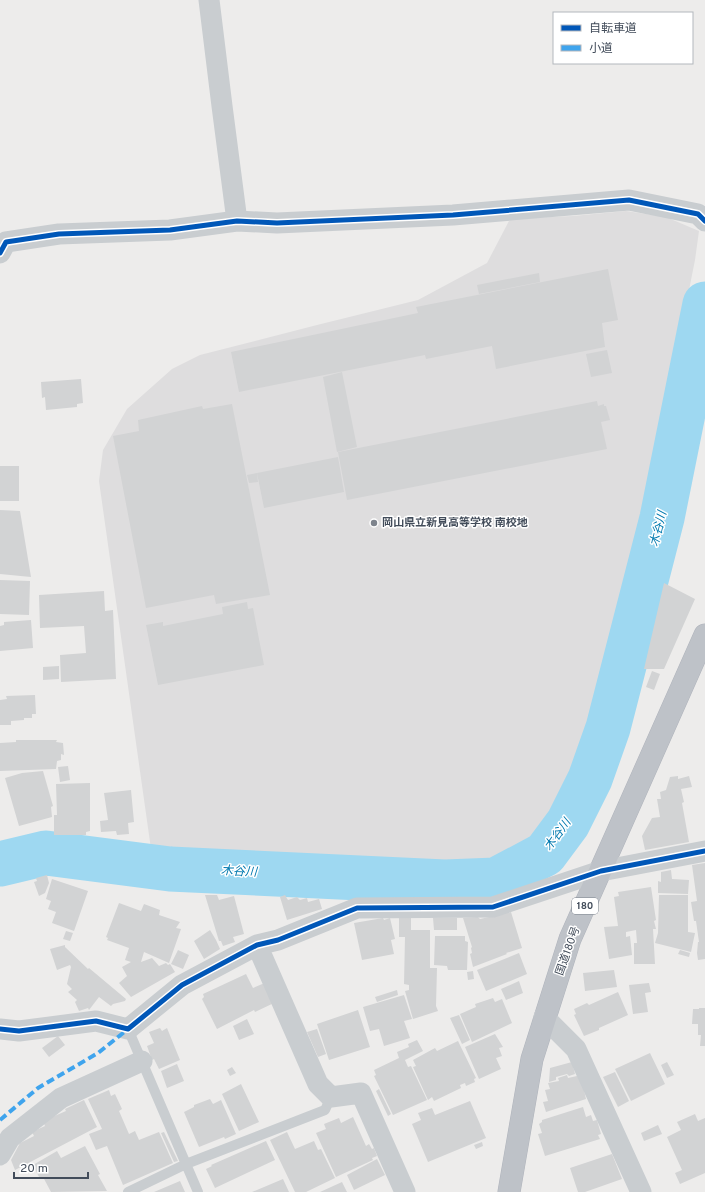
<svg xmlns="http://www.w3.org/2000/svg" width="705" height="1192" font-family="Overpass,'Noto Sans JP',sans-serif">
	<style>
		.education { fill: #deddde }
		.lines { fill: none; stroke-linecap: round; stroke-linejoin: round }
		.river { stroke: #9ed8f1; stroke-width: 45 }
		.building { fill: #d2d3d4 }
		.trunk-casing { stroke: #b0b4bc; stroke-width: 23 }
		.service { stroke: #c9cdd0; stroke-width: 10 }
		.minor { stroke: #c9cdd0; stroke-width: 21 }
		.trunk { stroke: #bec2c8; stroke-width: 22 }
		.quiet { stroke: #3fa4ed; stroke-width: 4; stroke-dasharray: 8 4; stroke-linecap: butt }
		.cycleway-casing { stroke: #fff; stroke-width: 8 }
		.cycleway { stroke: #0057b8; stroke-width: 5 }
		.poi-dot { fill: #7e848d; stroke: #fff; stroke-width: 1.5 }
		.labels { text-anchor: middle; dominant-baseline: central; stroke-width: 3; stroke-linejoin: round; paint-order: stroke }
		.shield { fill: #fff; stroke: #7b828c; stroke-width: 1 }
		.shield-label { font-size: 10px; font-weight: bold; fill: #424c5a }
		.poi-label { font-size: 11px; font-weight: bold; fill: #424c5a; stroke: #fff; text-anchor: start }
		.street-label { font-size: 11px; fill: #424c5a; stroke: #fff }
		.water-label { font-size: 12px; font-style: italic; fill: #0079af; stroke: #fff }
	</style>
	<rect width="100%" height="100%" fill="#edeceb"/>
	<!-- education -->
	<path class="education" d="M626,211l40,6 33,14 -4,29 -61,306 -27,103 -42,123 -23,36 -39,30 -42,5 -159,-8 -151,-6 -52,-368 4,-31 24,-41 45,-40 28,-14 117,-30 101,-25 69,-37 23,-44 63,-3z"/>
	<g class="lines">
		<!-- river -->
		<path class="river" d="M0,864l46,-11 124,16 275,13 51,-2 49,-26 23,-31 22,-44 18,-51 54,-210 43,-214"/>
	</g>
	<!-- building -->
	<path class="building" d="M608,269l10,51 -16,3 3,24 -109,22 -4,-23 -66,13 -1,-4 -186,37 -8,-40 187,-39 -2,-6z
		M539,273l1,9 -61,12 -2,-9z
		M607,350l5,23 -21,4 -5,-23z
		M342,372l15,75 -20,5 -14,-75z
		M81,379l2,24 -6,1v3l-31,3 -1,-13 -3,1 -1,-16z
		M597,401l1,5 6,-2v2h2l4,14 -9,2 6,27 -260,51 -9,-48z
		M232,404l38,191 -54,9 -2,-9 -68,13 -33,-172 26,-5 -1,-11 64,-14 1,3z
		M338,457l6,35 -80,16 -7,-35z
		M0,466h19v35h-19z
		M257,473l1,9 -9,1 -2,-8z
		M0,510l20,1 11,66 -31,-3z
		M0,580l30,1 -1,34 -29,-1z
		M664,583l31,16 -31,70h-20z
		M104,591l1,20 8,-1 3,69 -55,3 -1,-27 26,-2 -2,-27 -44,2 -1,-33z
		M247,602l1,7 5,-1 11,57 -106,20 -12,-60 17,-3v4l60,-12 -1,-7z
		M31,620l2,28 -33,3v-25l4,-1v-3z
		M59,666v13l-16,1v-13z
		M652,671l8,3 -6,16 -8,-3z
		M35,695l1,19h-4v4h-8v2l-13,1v4h-11v-25l7,-1 -1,-3z
		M16,740h41l-1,2 7,1 1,12 -3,-1v6l-4,1 -1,8 -56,2v-28l16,-1z
		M68,766l2,14 -10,2 -2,-15z
		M43,771l10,35 -2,1 1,10 -33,9 -14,-48 17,-5z
		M678,776v3l11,-3 3,11 -11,2 3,13 -2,1 7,39 -44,8 -3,-14 10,-18 8,-1 -3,-18h4l-1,-7 6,-2 4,-13z
		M90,783v48l-4,1v3h-32v-20h3l-1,-31z
		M131,790l3,32 -6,1 1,11 -12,1 -1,-4 -15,1 -1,-11 8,-1 -4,-27z
		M705,863v96l-7,1 -1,-7 1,-11h1l-3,-21h-2l-3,-19 6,-1 -5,-36z
		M671,870l1,9 17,1 -1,14 -30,-1v-12l3,1v-10z
		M47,875l2,8 -4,10 -6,3 -5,-14 3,-1 -1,-3z
		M52,879l36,12 -14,40 -22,-8 4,-11 -8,-3 3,-8 -5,-2z
		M651,887l5,33 -2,1 2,8h-3l2,35h-21v-21h3l-1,-13 -10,2v5l4,-1 2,19 -23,4 -5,-32 14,-1 -4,-29 5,-1 -1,-4z
		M205,895h12l2,5 15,-4 10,38 -11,3 2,5 -12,4 -2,-5h-2z
		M285,895l3,5 9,-3 3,3 7,-2 1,4 11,-3 3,10 -35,11 -7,-23z
		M659,895h29v37l7,1 -4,19 -36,-9 3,-10z
		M119,903l22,8 3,-7 16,6 -1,5 21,7 -4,6 5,1 -12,34 -25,-11 -3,10 11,-4 7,8 7,-3 2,2 2,-1 5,8 -44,25 -12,-14 8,-7 -5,-9 9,-5 -6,-2 4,-12 -22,-8 1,-2 -2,-1z
		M511,912l11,36 -16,5 1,1 -34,13 -3,-13 2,-1 -1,-5 1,-1 -9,-29 15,-1 2,2z
		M399,917l12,1v12h19v38h7l-1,38 2,5 -25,8 -8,-28 4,-1v-5l-5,-1 1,-47h-6z
		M383,918l1,2 6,-2 5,21 -4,1 3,14 -32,6 -8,-37z
		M433,918h24v12h-23z
		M210,930l6,10 4,9 -16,10 -10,-18z
		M66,931l7,2 -3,8 -7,-2z
		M435,936h30v5l3,1 -1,28h-19l-1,-4 -13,-1z
		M65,945v2l23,22 1,-1 37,31 -1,2 -12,3 -2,2 -12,-9 -10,13 -1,-2 -9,3 -4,-9 2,-2 -9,-8 4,-3 -5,-5 4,-17 -1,-2 -13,5 -7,-21z
		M178,950l11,5 -6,14 -12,-5z
		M680,950l10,3 -1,4 -11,-3z
		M519,953l8,21 -41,17 -9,-21z
		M614,970l3,17 -32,4 -2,-18z
		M473,971l1,8 -6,1 -1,-8z
		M246,974l7,14 14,-6 9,20 -21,10 -1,-2 -37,19 -15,-30 2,-2 -1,-3z
		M519,981l4,12 -17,7 -5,-11z
		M649,983l2,9 -6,1 3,19 -15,2 -4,-29z
		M397,990l1,5 -21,7 -2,-5z
		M618,992l10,23 -29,13v2l-15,6 -10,-21 2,-1 -2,-5 13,-6 2,2z
		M404,995l8,24 -8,2 6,17 -26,8 -5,-17 -9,2 -7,-24z
		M493,998l2,4 7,-3 10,24 -40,19 -12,-28 16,-7 -1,-3z
		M699,1008h6v38h-5l1,-11h-3v-11h-6l1,-15h6z
		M358,1010l12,37 -41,13 -12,-36z
		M459,1015l11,25 -8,4 -12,-26z
		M247,1019l7,15 -15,6 -6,-14z
		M160,1028l2,3 5,-3 13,32 -21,9 -5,-10 -2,1 -5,-14 7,-3 -5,-11z
		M317,1029l9,25 -8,3 -11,-25z
		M495,1034l8,13 -4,1 3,8 -6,2 5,11 -22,10 -14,-32z
		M58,1036l7,9 -16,12 -7,-9z
		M417,1040l6,11 -18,9 3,7 3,-1 16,34 -34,15 -19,-39 2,-1 -2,-5 25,-12 -2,-6 12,-5 -1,-3z
		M458,1041l18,37 -2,1 1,3 -9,4 -1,-3 -5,2 1,3 -27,13 -2,-4 -4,3 -15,-33 3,-1 -3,-6 22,-12 2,3z
		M650,1053l15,31 -34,17 -16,-32z
		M572,1062l3,12 -6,2 -2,-2 -11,3v3l-7,2 1,-14z
		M667,1062l7,13 -7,3 -6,-13z
		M177,1064l7,17 -17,7 -6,-17z
		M232,1067l4,6 -6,3 -3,-6z
		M615,1072l14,29 -11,6 -15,-30z
		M567,1075l1,3 9,-2 6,10 3,13 -40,13 -3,-10 5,-1 -3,-11 5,-1 -2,-6 11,-2 -1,-3z
		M241,1084l18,38 -20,9 -17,-37z
		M379,1089l12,25 -3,2 -12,-25z
		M109,1090l2,6 4,-2 7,15 -3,2 10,23 6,-3 4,9 20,-8 14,31 -50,22 -16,-39 -11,4 -7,-16 13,-5 -14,-30z
		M210,1099l3,5 8,-4 15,34 -11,5 -1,-2 -25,10 -15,-35 10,-5v-2z
		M84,1100l13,27 -82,43 -4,-10 9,-17 14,-7 -2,-4 13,-6 -2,-5 23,-10 -1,-2z
		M470,1101l16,37 -58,24 -16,-38 9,-4 -3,-7 14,-5 3,7z
		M583,1107l3,10 5,-2 2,6 4,-1 4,14 -3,1 2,4 -55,17 -7,-22 4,-1 -3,-9 3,-2v-2z
		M695,1114l3,7 7,-3v55l-25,11 -5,-11 7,-3 -15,-33 14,-7 -4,-8z
		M353,1117l13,29 3,-2 3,5 2,-1 3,8 -5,2 1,2 -37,17 -20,-44 10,-4 -2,-5 15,-6 2,5z
		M658,1125l4,9 -18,7 -3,-8z
		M164,1132l14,29 -4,1 -13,-29z
		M287,1132l8,17 19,-8 4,9 3,-1 14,29 -29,14h-11l-25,-52z
		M266,1141l9,19 -60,28 -9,-19 6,-3 -1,-1z
		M482,1142l1,4 -7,3 -2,-4z
		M85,1146l15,28 -2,1 9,16 -56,1 -8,-15 -3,2 -7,-14 24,-14 4,7z
		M612,1154l10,25 -37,13h-7l-8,-24z
		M377,1159l8,16 -31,15 -7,-15z
		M283,1179l6,13h-37z
		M180,1181l5,11h-31z
		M342,1182l5,10h-27z"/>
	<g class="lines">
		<defs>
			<path id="trunk" d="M509,1192l23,-133 38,-120 135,-304"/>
		</defs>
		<!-- trunk casing -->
		<use href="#trunk" class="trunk-casing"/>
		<!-- service -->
		<path class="service" d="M128,1029l70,163
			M128,1192l58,-28 139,-54 6,-13"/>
		<!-- minor -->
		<path class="minor" d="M209,0l13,106 15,115
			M0,253l6,-11 53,-8 111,-4 67,-9 40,2 176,-8 176,-15 69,14 7,7
			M257,945l61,139 13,13 30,-4 44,99
			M544,1017l32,32 65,143
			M0,1029l19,2 77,-10 32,8 54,-44 75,-40 21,-5 79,-32 136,-1 108,-36 104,-20
			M0,1155l10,-17 51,-40 81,-37"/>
		<!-- trunk -->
		<use href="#trunk" class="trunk"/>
		<!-- quiet -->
		<path class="quiet" d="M0,1120l38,-32 60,-35 30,-24"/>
		<defs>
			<path id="cycleway" d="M0,253l6,-11 53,-8 111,-4 67,-9 40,2 176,-8 176,-15 69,14 7,7
				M0,1029l19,2 77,-10 32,8 54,-44 75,-40 21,-5 79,-32 136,-1 108,-36 104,-20"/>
		</defs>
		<!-- cycleway casing -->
		<use href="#cycleway" class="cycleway-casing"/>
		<!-- cycleway -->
		<use href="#cycleway" class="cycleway"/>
	</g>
	<!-- markers -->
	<circle class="poi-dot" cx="374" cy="523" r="4"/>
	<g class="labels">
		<!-- shield labels -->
		<rect class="shield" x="572" y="898" width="26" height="16" rx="3"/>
		<g class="shield-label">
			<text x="585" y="906">180</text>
		</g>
		<!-- poi labels -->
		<g class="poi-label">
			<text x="382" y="523">岡山県立新見高等学校 南校地</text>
		</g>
		<!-- street labels -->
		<g class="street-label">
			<text transform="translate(568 951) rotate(-70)">国道180号</text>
		</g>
		<!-- water labels -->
		<g class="water-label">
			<text transform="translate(659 529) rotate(-76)">木谷川</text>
			<text transform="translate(558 835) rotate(-54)">木谷川</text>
			<text transform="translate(239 872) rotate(3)">木谷川</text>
		</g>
	</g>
	<!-- legend -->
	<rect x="553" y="12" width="140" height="52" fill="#ffffff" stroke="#b3b7bd"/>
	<rect x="561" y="25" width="20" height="6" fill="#0057b8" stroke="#b3b7bd"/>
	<text x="589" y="32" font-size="12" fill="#424c5a">自転車道</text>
	<rect x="561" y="45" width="20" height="6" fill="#3fa4ed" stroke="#b3b7bd"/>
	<text x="589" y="52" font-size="12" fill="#424c5a">小道</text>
	<!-- scale -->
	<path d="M14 1172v6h74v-6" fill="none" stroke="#424c5a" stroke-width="2"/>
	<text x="20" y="1172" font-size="12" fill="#424c5a" stroke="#ffffff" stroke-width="3" paint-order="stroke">20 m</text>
</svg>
